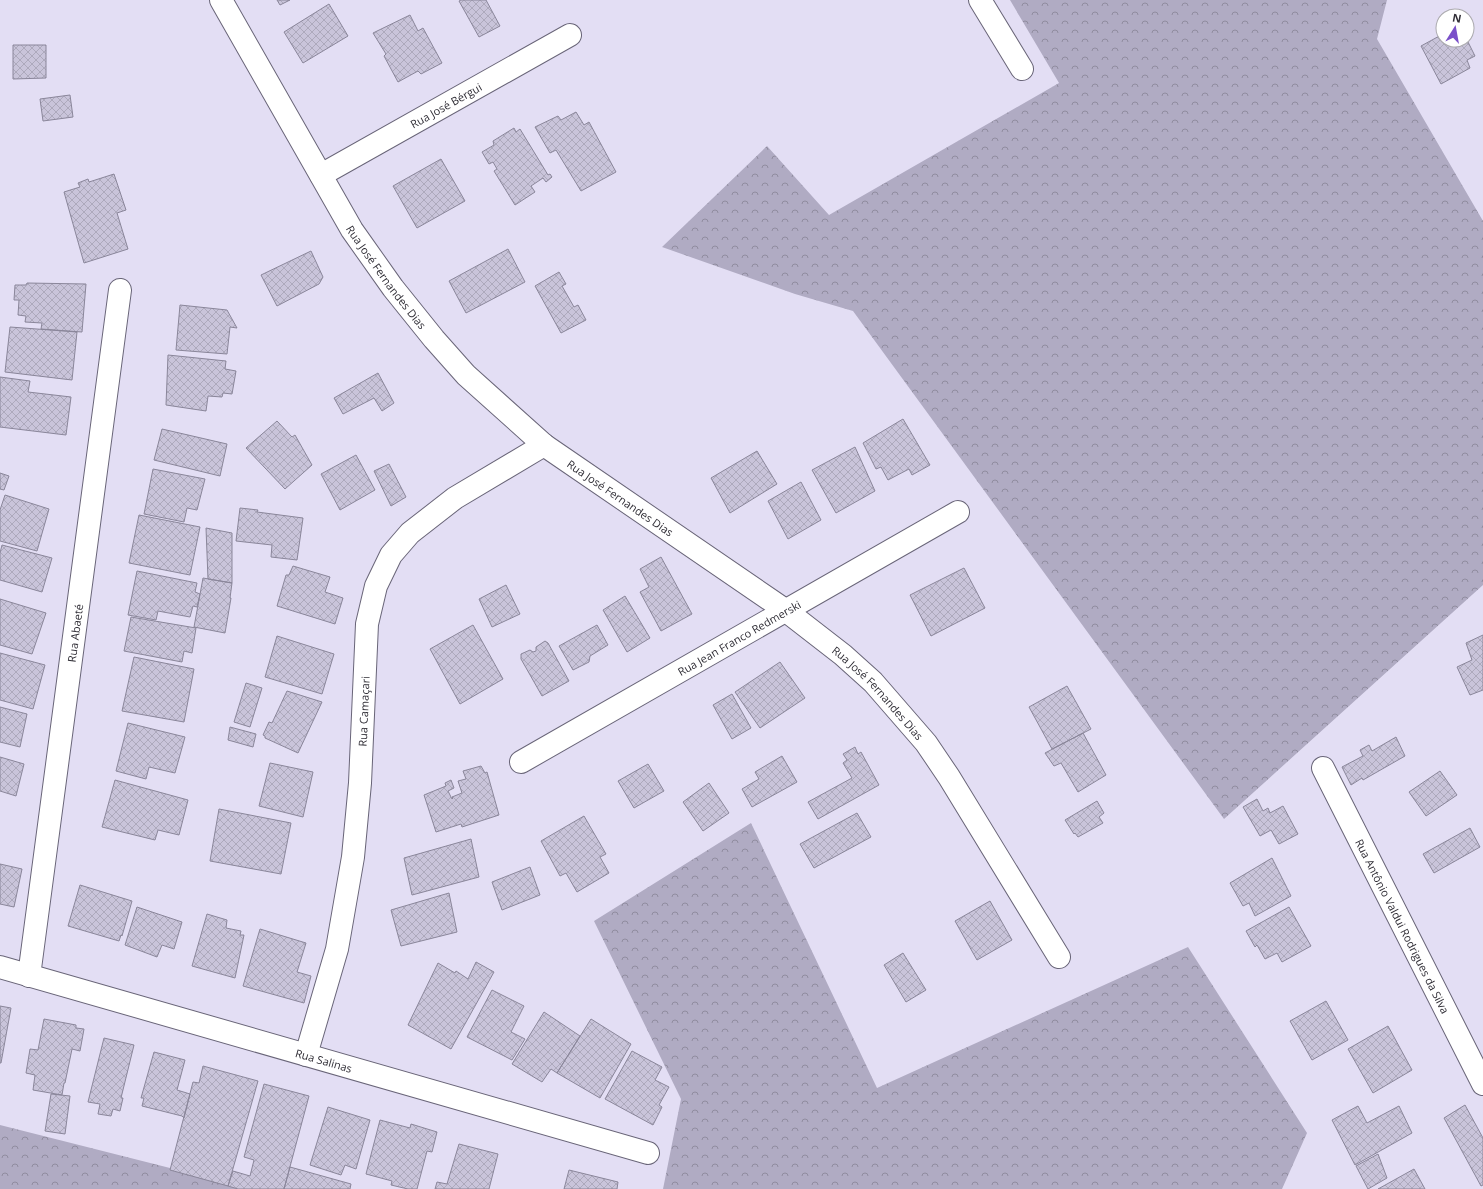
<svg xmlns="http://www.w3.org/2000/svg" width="1483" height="1189" font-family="'Open Sans',sans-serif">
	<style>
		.forest { fill: url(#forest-crowns) }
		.building { fill: url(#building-cross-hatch); stroke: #8a869a }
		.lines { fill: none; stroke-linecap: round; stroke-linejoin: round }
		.minor-casing { stroke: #696578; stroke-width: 24 }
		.minor { stroke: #fff; stroke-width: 22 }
		.labels { text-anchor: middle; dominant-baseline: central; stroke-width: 3; stroke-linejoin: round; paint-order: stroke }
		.street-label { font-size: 11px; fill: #302e36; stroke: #fff }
	</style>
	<defs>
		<pattern id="forest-crowns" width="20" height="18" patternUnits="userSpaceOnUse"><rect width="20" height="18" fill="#b0abc3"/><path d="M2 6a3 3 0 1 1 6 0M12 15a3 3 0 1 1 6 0" fill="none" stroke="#908c9f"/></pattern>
		<pattern id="building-cross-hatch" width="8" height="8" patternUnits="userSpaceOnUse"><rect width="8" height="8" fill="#c9c4da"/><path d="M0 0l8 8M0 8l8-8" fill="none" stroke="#ada9bc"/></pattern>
	</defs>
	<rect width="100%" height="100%" fill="#e3def4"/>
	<!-- forest -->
	<path class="forest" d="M1010,0h377l-10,39 106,182v364l-259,234 -371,-508 -58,-17 -133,-47 105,-101 62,69 230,-132z
		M751,823l126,265 311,-141 119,186 -25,56h-619l18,-90 -87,-178z
		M0,1125l253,64h-253z"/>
	<!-- building -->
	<path class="building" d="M277,0h13l-10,5z
		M461,0h25l14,26 -21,11 -20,-36z
		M329,4l19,32 -45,27 -19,-31z
		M410,15l8,16 5,-3 19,35 -21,11 -3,-3 -20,11 -14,-26 2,-2 -13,-21z
		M1443,34v6h24l8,16 -8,4 3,8 -29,16 -20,-38z
		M13,45h33v33l-33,1z
		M70,95l3,22 -30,4 -3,-22z
		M576,112l8,13 5,-3 27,50 -35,19 -25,-41 -6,3 -15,-26 23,-11 3,4z
		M514,128l2,4 4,-3 28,46 2,-1 2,3 -6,5 -3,-4 -12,8 4,6 -20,13 -21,-34 3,-2 -4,-7 -4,2 -7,-12 12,-7 -1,-4z
		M441,159l24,42 -48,27 -24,-42z
		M114,174l12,36 -9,3 11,36 -44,14 -20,-71 16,-5 -2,-4 10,-4 1,3z
		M508,249l17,33 -59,31 -17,-32z
		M311,251l12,26 -4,7 -42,22 -16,-31z
		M559,272l7,12 -4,2 12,21 4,-2 8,15 -25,13 -26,-47z
		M27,283l59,1 -4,48 -41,-3 1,-6 -17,-1 1,-6 -8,-1 1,-15h-5l1,-15h11z
		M180,305l47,5 10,18 -7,-1 -3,27 -51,-4z
		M10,327l67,5 -5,48 -67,-8z
		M168,355l58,6 -1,8 11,2 -4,23 -9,-1 -1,4 -14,-1 -2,15 -40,-6z
		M378,373l16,30 -12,8 -8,-13 -31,16 -9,-16z
		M0,377l30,4 -2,11 43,5 -5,38 -66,-8z
		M903,419l27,46 -18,10 -3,-6 -21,11 -7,-13 -5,2 -13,-26z
		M277,421l15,16 3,-2 17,30 -27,24 -39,-41z
		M162,429l65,15 -7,32 -66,-16z
		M855,447l20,44 -39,22 -24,-43z
		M757,451l20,33 -47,29 -19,-35z
		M356,455l19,35 -35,20 -19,-36z
		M389,464l17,33 -15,9 -17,-35z
		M153,469l52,10 -8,31 -10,-2 -3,14 -40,-8z
		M0,473l9,3 -5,14 -4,-1z
		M801,482l20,38 -33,19 -20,-38z
		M5,495l44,14 -12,42 -37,-10v-31z
		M240,508l18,2 -1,2 46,6 -6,42 -26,-3 1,-12 -36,-4z
		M139,515l61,12 -10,48 -61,-12z
		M206,528l26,5v50l-24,-4z
		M2,545l50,13 -10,34 -42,-12v-27z
		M661,557l31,57 -31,17 -21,-39 9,-5 -9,-18z
		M293,566l37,11 -5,15 18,6 -8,26 -58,-18 9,-31h3z
		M964,568l21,40 -54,28 -21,-41z
		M137,571l60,12 -2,9 5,2 -3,13 -4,-1 -3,11 -32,-6 -2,9 -28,-5z
		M203,578l29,5 -2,15h1l-6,35 -31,-6z
		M506,585l14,29 -28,13 -13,-28z
		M625,596l25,42 -23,14 -24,-42z
		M0,599l46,14 -14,41 -32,-9z
		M131,617l65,11 -4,25 -8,-2 -2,11 -58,-11z
		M473,625l30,54 -43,25 -30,-55z
		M597,625l11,20 -18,11 -1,6 -16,8 -14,-24z
		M1483,635v55l-13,5 -13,-28 15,-7 -6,-17z
		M277,636l57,18 -12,40 -57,-17z
		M545,641l3,2 21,38 -27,15 -21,-37v-5l9,-4 3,2 3,-1v-4z
		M0,653l45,12 -12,44 -33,-9z
		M134,657l60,12 -10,53 -62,-11z
		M780,662l25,36 -45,30 -25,-36z
		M246,683l16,5 -12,39 -16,-5z
		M1067,686l24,43 -39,20 -23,-42z
		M287,691l35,11 -24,51 -33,-15v-2l-2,-1 6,-13 3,1z
		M732,694l19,34 -19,11 -19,-34z
		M0,707l27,7 -7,33 -20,-5z
		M128,723l57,14 -10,36 -26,-6 -3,12 -30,-8z
		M230,727l26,7 -3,13 -25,-7z
		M1083,733l23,42 -28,17 -17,-29 -7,3 -9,-13z
		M1396,737l9,19 -42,24 -1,-2 -11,7 -9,-18 21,-11 -3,-6 9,-5 3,6z
		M855,747l3,7 3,-2 18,33 -61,34 -10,-17 44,-24 -9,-15 4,-3 -4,-6z
		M782,756l15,26 -45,25 -10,-18 17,-10 -4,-7z
		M0,757l24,7 -8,32 -16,-5z
		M270,763l43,9 -10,45 -44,-11z
		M648,764l16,27 -30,17 -16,-27z
		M481,766l4,7 2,-1 12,43 -37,12 -1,-3 -25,8 -12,-37 22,-9 -1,-3 6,-3 3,8 -6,3 4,8 1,-1 -1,-1 10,-4 -4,-12 8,-2 -3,-8z
		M1440,771l17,24 -31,21 -17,-24z
		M115,780l73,20 -9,35 -21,-5 -3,10 -53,-13z
		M709,783l20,30 -26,18 -20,-29z
		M1257,799l6,12 5,-3 2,5 13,-7 15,28 -19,10 -8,-14 -11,6 -17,-29z
		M1097,801l7,12 -5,4 4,6 -25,14 -3,-4 -1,1 -9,-14z
		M219,809l72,14 -10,51 -71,-13z
		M857,813l14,24 -57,31 -14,-24z
		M584,816l22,38 -6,3 9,16 -32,19 -11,-19 -6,3 -19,-35z
		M1470,828l10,19 -46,26 -11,-19z
		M471,839l8,38 -67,18 -8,-37z
		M1272,858l19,38 -36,20 -6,-13 -6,3 -13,-23z
		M0,864l22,5 -8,38 -14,-3z
		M530,867l10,28 -38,15 -10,-28z
		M80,885l52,16 -10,35 -1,-1 -2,6 -51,-15z
		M449,893l8,39 -56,14 -10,-36z
		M990,901l22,39 -35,20 -22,-39z
		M137,907l45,15 -8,27 -12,-4 -5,12 -32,-12z
		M1289,907l22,39 -29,16 -5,-9 -12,6 -8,-14 -2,2 -9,-16z
		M207,914l20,6 -1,8 15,3 -1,4h4l-9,43 -43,-12z
		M260,929l46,14 -9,29 14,4 -7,27 -61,-17z
		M903,953l23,37 -20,12 -22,-37z
		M476,962l18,10 -43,77 -43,-24 30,-62 17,10 1,-2 12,8z
		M492,990l32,16 -13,26 14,7 -13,21 -45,-23z
		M1326,1001l22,39 -36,20 -22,-39z
		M0,1006l11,2 -10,55h-1z
		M544,1012l36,24 -23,37 -6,-4 -9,13 -30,-18z
		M44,1019l32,6v3l8,1 -4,22 -8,-2 -7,34h-1l-2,12 -29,-5 2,-15 -9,-2 4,-24 8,1z
		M591,1019l40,25 -31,54 -43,-25z
		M1388,1026l24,44 -39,23 -25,-44z
		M104,1038l30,7 -13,53h2l-3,13 -7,-2 -2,7 -13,-2 2,-10 -12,-2z
		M632,1051l30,16 -7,13 14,7 -10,18 3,2 -9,18 -48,-26z
		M154,1052l31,8 -8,30 13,4 -6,24 -2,-2 -40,-10 2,-8h-3z
		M203,1066l55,15 -30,105 -58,-16 23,-88 6,1z
		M264,1084l45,12 -25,93h-46l-10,-3 5,-15 17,5 4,-16 -10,-3z
		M51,1094l19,2 -5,38 -20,-3z
		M1465,1105l18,33v47l-2,1 -37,-68z
		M1358,1106l9,17 32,-17 13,27 -57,32 -23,-45z
		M328,1107l42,13 -14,49 -11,-4 -4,10 -31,-10z
		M380,1120l30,8 1,-4 26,8 -5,20 -5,-1 -10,38h-9l-17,-4 1,-4 -26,-7z
		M459,1144l39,10 -9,35h-54l2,-7 10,2z
		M1378,1154l9,24 -19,11 -12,-23z
		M290,1167l61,17 -1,5h-66z
		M1414,1169l11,20h-47z
		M569,1170l49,12 -1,7h-53z"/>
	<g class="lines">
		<defs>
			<g id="minor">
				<path id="s1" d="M221,0l131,230 41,58 41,51 32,36 78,70 241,165 58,45 30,27 53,61 23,34 110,180"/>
				<path d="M980,0l42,69"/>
				<path id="s2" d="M321,175l249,-140"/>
				<path id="s3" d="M521,762l437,-250"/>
				<path id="s4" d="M1323,768l160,316"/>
				<path id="s5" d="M0,967l648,186"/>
				<path id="s6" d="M29,976l91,-686"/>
				<path id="s7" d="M306,1055l31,-106 16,-92 7,-74 7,-159 9,-38 15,-31 19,-22 45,-35 89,-53"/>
			</g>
		</defs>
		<!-- minor casing -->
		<use href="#minor" class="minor-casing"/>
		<!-- minor -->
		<use href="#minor" class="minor"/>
	</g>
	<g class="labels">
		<!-- street labels -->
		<g class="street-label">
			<text stroke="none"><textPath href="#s2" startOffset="143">Rua José Bérgui</textPath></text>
			<text stroke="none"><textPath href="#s1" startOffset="323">Rua José Fernandes Dias</textPath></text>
			<text stroke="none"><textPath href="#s1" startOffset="647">Rua José Fernandes Dias</textPath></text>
			<text stroke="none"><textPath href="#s6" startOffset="346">Rua Abaeté</textPath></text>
			<text stroke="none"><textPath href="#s3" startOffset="251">Rua Jean Franco Redmerski</textPath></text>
			<text stroke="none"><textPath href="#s1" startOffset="971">Rua José Fernandes Dias</textPath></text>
			<text stroke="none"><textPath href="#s7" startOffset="350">Rua Camaçari</textPath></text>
			<text stroke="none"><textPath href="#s4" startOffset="177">Rua Antônio Valdui Rodrigues da Silva</textPath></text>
			<text stroke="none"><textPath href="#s5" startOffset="337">Rua Salinas</textPath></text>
		</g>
	</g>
	<!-- north arrow -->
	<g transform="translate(1455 28) rotate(11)"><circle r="19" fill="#ffffff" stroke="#acabaf"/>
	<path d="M0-3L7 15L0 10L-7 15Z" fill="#7a50c9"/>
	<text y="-6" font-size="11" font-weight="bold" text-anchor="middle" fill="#302e36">N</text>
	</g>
</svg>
